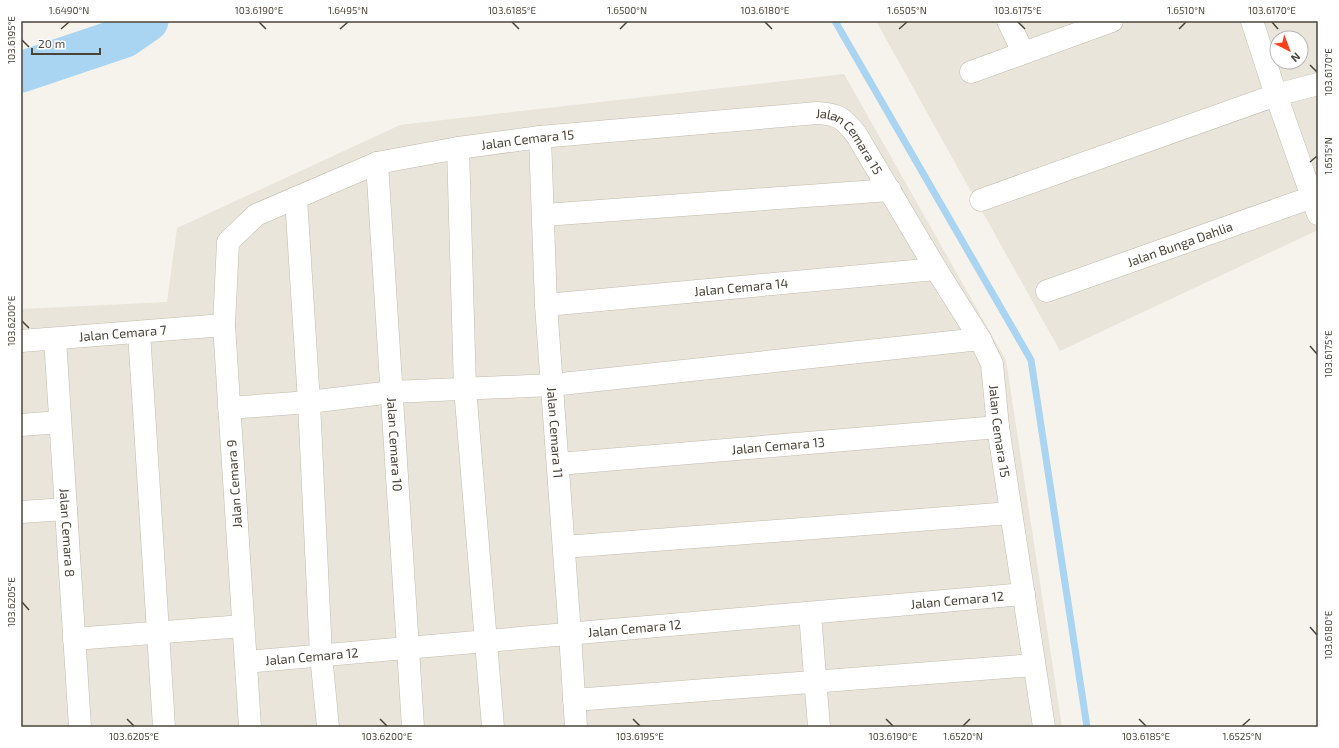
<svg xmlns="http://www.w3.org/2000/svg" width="1339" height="748" font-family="'Exo 2',sans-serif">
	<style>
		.residential { fill: #eae5da; fill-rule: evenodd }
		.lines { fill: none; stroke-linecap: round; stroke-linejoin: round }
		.stream { stroke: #a9d4f2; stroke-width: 7 }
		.river { stroke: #a9d4f2; stroke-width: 41 }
		.minor-casing { stroke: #c2bbae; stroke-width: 23 }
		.minor { stroke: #fff; stroke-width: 22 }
		.ticks { fill: none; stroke: #4b4439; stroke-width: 1.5 }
		.labels { text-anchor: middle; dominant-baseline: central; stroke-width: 3.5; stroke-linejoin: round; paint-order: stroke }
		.street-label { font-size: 13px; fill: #4b4439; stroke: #fff }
		.neatline { fill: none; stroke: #4b4439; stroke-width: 1.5 }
		.ticks-label { font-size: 10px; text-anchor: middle; fill: #4b4439 }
	</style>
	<rect width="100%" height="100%" fill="#f6f3ec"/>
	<!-- residential -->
	<path class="residential" d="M876,21h442v209l-258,121zM1277,38h24v24h-24z
		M844,74l162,286 56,367h-1041v-418l146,-7 10,-74 223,-103z"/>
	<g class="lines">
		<!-- stream -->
		<path class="stream" d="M835,21l196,339 56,367"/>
		<!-- river -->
		<path class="river" d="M21,72l104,-35 23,-16"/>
		<defs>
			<g id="minor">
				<path d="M1008,21l15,31"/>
				<path d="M1252,21l24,74 42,119"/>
				<path d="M971,72l141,-51"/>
				<path id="s1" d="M540,137l6,168 24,329 6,93"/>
				<path d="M458,148l7,240 28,339"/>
				<path id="s2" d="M377,163l36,564"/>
				<path d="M296,198l13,204 12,253 7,72"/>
				<path d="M981,200l295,-105 42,-11"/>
				<path d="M544,215l346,-25"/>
				<path id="s3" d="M1047,291l271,-96"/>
				<path id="s4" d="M546,305l390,-36"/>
				<path d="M139,332l25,395"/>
				<path id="s5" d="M55,339l25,388"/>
				<path id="s6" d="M21,341l203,-16"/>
				<path d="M229,408l80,-6 83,-10 160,-7 428,-46"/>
				<path d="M21,425l39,-3"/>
				<path id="s7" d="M558,464l440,-37"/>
				<path d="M21,512l45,-3"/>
				<path d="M564,547l447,-34"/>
				<path d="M810,613l9,114"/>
				<path d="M74,639l169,-13"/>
				<path id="s8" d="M246,662l778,-68"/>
				<path d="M574,700l460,-35"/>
				<path id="s9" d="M250,727l-26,-402 4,-83 28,-27 121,-52 81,-15 82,-11 277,-24c21,1 26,5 39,21l80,135 44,70 12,25 6,63 46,300"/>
			</g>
		</defs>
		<!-- minor casing -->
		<use href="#minor" class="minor-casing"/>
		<!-- minor -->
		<use href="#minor" class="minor"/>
	</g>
	<!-- ticks -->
	<path class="ticks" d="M259,22l7,7M512,22l7,7M765,22l7,7M1018,22l7,7M1272,22l6,7M61,29l8,-7M340,29l8,-7M620,29l7,-7M899,29l8,-7M1179,29l7,-7M22,40l7,7M1310,65l7,7M1310,162l7,-6M22,321l7,7M1310,346l7,8M22,602l7,8M1310,627l7,8M127,719l7,7M380,719l7,7M633,719l7,7M886,719l7,7M1139,719l7,7M963,726l7,-7M1242,726l8,-7"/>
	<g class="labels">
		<!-- street labels -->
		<g class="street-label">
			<text stroke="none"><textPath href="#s9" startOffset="809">Jalan Cemara 15</textPath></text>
			<text stroke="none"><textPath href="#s9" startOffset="1145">Jalan Cemara 15</textPath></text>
			<text stroke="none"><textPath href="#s3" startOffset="141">Jalan Bunga Dahlia</textPath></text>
			<text stroke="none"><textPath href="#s4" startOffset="196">Jalan Cemara 14</textPath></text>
			<text stroke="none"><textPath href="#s6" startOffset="102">Jalan Cemara 7</textPath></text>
			<text stroke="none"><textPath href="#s9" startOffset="1481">Jalan Cemara 15</textPath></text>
			<text stroke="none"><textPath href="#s1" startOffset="296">Jalan Cemara 11</textPath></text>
			<text stroke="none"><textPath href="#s2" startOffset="282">Jalan Cemara 10</textPath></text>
			<text stroke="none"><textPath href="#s7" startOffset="221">Jalan Cemara 13</textPath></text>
			<text transform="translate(234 484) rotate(-94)">Jalan Cemara 9</text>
			<text stroke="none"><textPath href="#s5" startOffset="194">Jalan Cemara 8</textPath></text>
			<text stroke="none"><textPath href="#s8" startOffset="714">Jalan Cemara 12</textPath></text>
			<text stroke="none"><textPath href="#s8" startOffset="390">Jalan Cemara 12</textPath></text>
			<text stroke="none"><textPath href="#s8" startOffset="66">Jalan Cemara 12</textPath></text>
		</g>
	</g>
	<!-- border -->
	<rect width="1339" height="748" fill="none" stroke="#ffffff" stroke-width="44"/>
	<!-- north arrow -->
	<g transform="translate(1289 50) rotate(138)"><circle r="19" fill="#ffffff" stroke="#b7b4b0"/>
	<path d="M0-3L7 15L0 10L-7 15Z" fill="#fc3f1d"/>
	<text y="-6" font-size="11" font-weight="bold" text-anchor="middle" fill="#4b4439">N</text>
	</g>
	<!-- scale -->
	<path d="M32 48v6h68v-6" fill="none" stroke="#4b4439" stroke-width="2"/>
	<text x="38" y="48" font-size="12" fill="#4b4439" stroke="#ffffff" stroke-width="3" paint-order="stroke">20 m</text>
	<rect x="22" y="22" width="1295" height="704" class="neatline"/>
	<g class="ticks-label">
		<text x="69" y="14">1.6490°N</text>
		<text x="259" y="14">103.6190°E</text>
		<text x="348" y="14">1.6495°N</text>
		<text x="512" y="14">103.6185°E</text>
		<text x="627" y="14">1.6500°N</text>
		<text x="765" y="14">103.6180°E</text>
		<text x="907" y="14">1.6505°N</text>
		<text x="1018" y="14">103.6175°E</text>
		<text x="1186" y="14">1.6510°N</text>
		<text x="1272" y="14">103.6170°E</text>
		<text transform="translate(11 40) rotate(-90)" y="4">103.6195°E</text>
		<text transform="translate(1328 72) rotate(-90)" y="4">103.6170°E</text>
		<text transform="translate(1328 156) rotate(-90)" y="4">1.6515°N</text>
		<text transform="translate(11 321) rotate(-90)" y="4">103.6200°E</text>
		<text transform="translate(1328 354) rotate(-90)" y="4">103.6175°E</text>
		<text transform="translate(11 602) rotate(-90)" y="4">103.6205°E</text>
		<text transform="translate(1328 635) rotate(-90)" y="4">103.6180°E</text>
		<text x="134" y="740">103.6205°E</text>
		<text x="387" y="740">103.6200°E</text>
		<text x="640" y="740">103.6195°E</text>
		<text x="893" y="740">103.6190°E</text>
		<text x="963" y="740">1.6520°N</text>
		<text x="1146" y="740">103.6185°E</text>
		<text x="1242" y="740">1.6525°N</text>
	</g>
</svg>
